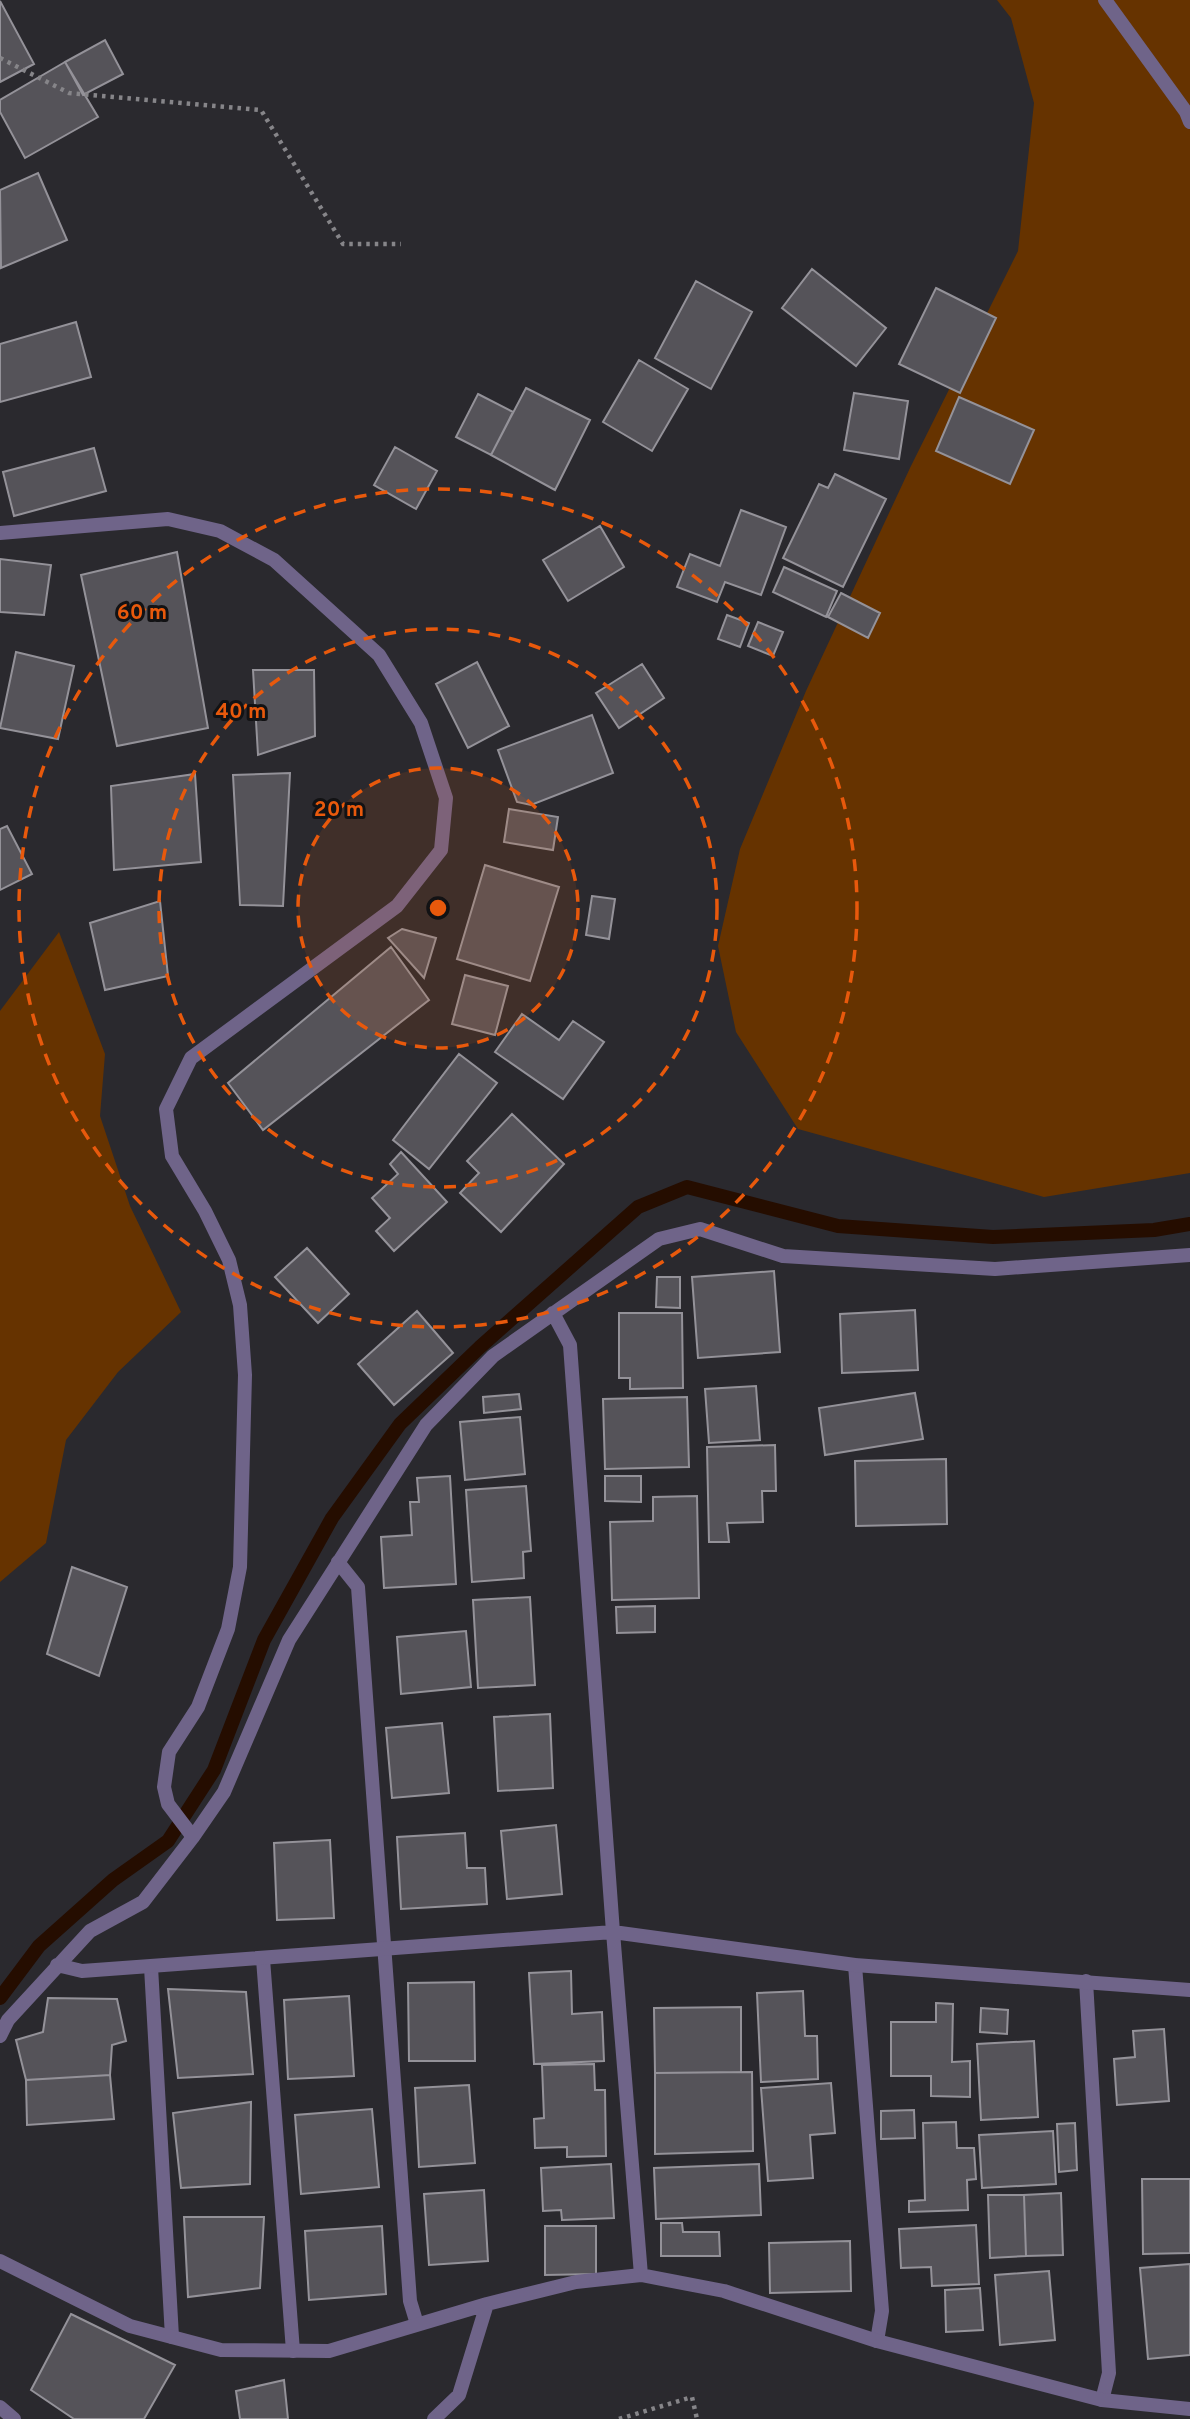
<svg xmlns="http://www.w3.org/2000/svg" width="1190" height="2419" font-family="Overpass,sans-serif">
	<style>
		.green { fill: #630 }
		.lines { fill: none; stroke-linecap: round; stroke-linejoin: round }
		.stream { stroke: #250d00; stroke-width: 14 }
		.building { fill: #555359; stroke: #949299; stroke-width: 2 }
		.path { stroke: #868589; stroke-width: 4.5; stroke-dasharray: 3.5 5; stroke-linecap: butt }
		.service { stroke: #6f6489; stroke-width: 14 }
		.minor { stroke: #6f6489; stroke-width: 14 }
		.ring { fill: none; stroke: #e8590c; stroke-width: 3.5; stroke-dasharray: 12 9 }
		.centre { fill: #e8590c; stroke: #121214; stroke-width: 3.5 }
		.ring-label { font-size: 21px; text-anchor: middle; font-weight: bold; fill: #e8590c; stroke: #121214; stroke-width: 6; stroke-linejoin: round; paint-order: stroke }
	</style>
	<rect width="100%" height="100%" fill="#2a292e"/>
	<!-- green -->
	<path class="green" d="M997,0h193v1173l-146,24 -246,-68 -62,-97 -18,-86 22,-97 66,-158 104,-223 108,-217 16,-148 -23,-85z
		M59,932l46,122 -5,62 30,90 51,106 -63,60 -52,68 -20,103 -46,39v-571z"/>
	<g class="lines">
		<!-- stream -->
		<path class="stream" d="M0,1998l39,-52 74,-66 55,-39 46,-71 50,-130 68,-122 68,-94 80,-77 158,-140 49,-20 151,39 155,11 161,-7 36,-6"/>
	</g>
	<!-- building -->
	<path class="building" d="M0,1l34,63 -34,18z
		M105,40l18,34 -40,21 -18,-33z
		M65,62l33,55 -73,41 -25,-46v-12z
		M38,173l29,67 -66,28 -1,-78z
		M812,269l74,59 -30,38 -74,-58z
		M696,281l56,31 -41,77 -56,-31z
		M936,288l60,30 -36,75 -61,-29z
		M76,322l15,55 -91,25v-58z
		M639,360l49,29 -36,62 -49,-29z
		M526,388l64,32 -35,70 -64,-35z
		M854,393l54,8 -9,58 -55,-9z
		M478,394l35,18 -22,43 -35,-18z
		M959,397l75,33 -24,54 -74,-33z
		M395,447l42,24 -21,38 -42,-24z
		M94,448l12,43 -92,25 -11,-44z
		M835,474l51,25 -43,88 -60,-29 36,-74 9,4z
		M741,510l45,17 -25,68 -36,-13 -8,20 -40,-15 13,-33 30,12z
		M600,526l24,41 -56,34 -25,-41z
		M177,552l31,176 -91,18 -36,-171z
		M0,559l51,6 -7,50 -44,-3z
		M784,567l53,24 -11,26 -53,-25z
		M841,593l39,20 -12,25 -40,-21z
		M727,615l22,8 -9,24 -22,-8z
		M758,622l25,10 -10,24 -25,-10z
		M16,652l58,14 -16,73 -58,-11z
		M477,662l32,64 -41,22 -32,-64z
		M642,664l22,34 -45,30 -23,-35z
		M253,670h61l1,66 -57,19z
		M592,715l21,58 -82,32 -14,-3 -19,-52z
		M290,773l-7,133 -43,-1 -7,-130z
		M195,774l6,88 -87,8 -3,-84z
		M509,809l49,8 -5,33 -49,-8z
		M7,826l25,48 -32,16v-61z
		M485,865l74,22 -29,94 -73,-22z
		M592,896l23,3 -6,40 -23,-4z
		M160,901l8,75 -63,14 -15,-67z
		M402,929l34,9 -12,40 -36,-40z
		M391,947l38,53 -166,130 -35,-47z
		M465,975l43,11 -13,49 -43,-11z
		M522,1014l37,26 14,-19 31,21 -41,57 -68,-47z
		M459,1054l38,29 -68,86 -36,-29z
		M512,1114l52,50 -63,68 -41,-39 19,-20 -12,-12z
		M401,1152l46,50 -53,49 -18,-20 14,-13 -18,-20 26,-24 -8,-10z
		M307,1248l42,46 -31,29 -43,-46z
		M774,1271l6,81 -82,6 -6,-81z
		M657,1277h23v31l-24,-1z
		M915,1310l3,60 -76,3 -2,-59z
		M417,1311l36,42 -59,52 -36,-41z
		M619,1313h63l1,75 -53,1v-11h-11z
		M756,1386l4,54 -51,3 -4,-54z
		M915,1393l8,46 -98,16 -6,-47z
		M519,1394l2,15 -37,4 -1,-16z
		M687,1397l2,70 -84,2 -2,-70z
		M520,1417l5,57 -60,6 -5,-58z
		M775,1445l1,46h-14l1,31 -36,1 2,19h-20l-2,-95z
		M946,1459l1,65 -91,2 -1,-65z
		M450,1476l6,108 -72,4 -3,-51 31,-2 -2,-33h9l-2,-24z
		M605,1476h36v26l-36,-1z
		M526,1486l5,65 -8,1 1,26 -52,4 -6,-92z
		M697,1496l2,102 -87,2 -2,-78 43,-1v-24z
		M72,1567l55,20 -28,89 -52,-22z
		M530,1597l5,88 -57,3 -5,-88z
		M655,1606v26l-38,1 -1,-26z
		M466,1631l5,56 -70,7 -4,-57z
		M550,1714l3,74 -55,3 -4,-74z
		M442,1723l7,70 -57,5 -6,-70z
		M556,1825l6,69 -55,5 -6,-68z
		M465,1833l2,35h18l2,36 -86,5 -4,-72z
		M330,1840l4,78 -57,2 -3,-77z
		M571,1971l1,43 30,-2 2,49 -70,3 -5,-91z
		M474,1982l1,79h-66l-1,-78z
		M168,1989l78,3 7,82 -75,4z
		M803,1991l2,45h12l1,43 -57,3 -4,-89z
		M349,1996l5,80 -66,3 -4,-79z
		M48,1998l69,1 9,42 -14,4 -2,30 -84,5 -10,-40 27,-8z
		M936,2003l17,1 -1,58 18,-1v36l-39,-1v-20h-40v-54h45z
		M741,2007v65l-86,1 -1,-65z
		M981,2008l27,2 -1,24 -27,-2z
		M1164,2029l5,72 -52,4 -3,-46 21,-2 -2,-26z
		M1034,2041l4,76 -57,3 -4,-76z
		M594,2064l1,26h10l1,66 -39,1v-10l-32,1 -1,-29 10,-1 -2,-53z
		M752,2072l1,79 -98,3v-81z
		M110,2075l4,44 -87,6 -1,-45z
		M831,2083l4,50 -25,2 3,43 -45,3 -7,-93z
		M469,2085l6,78 -56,4 -4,-79z
		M251,2102l-1,82 -69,4 -8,-75z
		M372,2109l7,78 -78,7 -6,-79z
		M914,2110l1,28 -34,1v-28z
		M956,2122l1,26h17l2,31 -9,1 1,30 -59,2v-11l16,-1 -2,-77z
		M1075,2123l2,47 -18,2 -2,-48z
		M1053,2131l3,53 -74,4 -3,-53z
		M611,2164l3,54 -52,2 -1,-10 -18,1 -2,-43z
		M759,2164l2,51 -105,4 -2,-51z
		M1142,2179h48v74l-47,1z
		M484,2190l4,71 -59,4 -5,-71z
		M1061,2193l2,62 -37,1 -2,-61z
		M988,2195h36l2,61 -36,2z
		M184,2217h80l-4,71 -72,9z
		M661,2223h21l1,9h36l1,24h-59z
		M976,2225l3,59 -47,2 -1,-19 -30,1 -2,-39z
		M382,2226l4,68 -77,6 -4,-69z
		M545,2226h51v48l-51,1z
		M850,2241l1,50 -81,2 -1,-50z
		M1190,2264v91l-42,4 -8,-91z
		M1049,2271l6,69 -55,5 -5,-70z
		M980,2288l3,42 -37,2 -1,-42z
		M71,2314l104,51 -31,54h-70l-43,-29z
		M284,2380l4,39h-48l-4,-28z"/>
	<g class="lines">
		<!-- path -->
		<path class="path" d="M0,58l69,35 192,17 82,134h58
			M619,2419l73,-22 5,22"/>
		<!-- service -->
		<path class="service" d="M338,1562l20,25 52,714 7,23
			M263,1959l30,392
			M855,1965l27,346 -5,30
			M151,1967l21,370
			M1086,1981l23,392 -7,27"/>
		<!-- minor -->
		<path class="minor" d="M1105,0l81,112 4,10
			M0,533l168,-14 52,12 54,29 105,95 42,68 25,75 -5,52 -44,56 -206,152 -25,51 6,47 33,55 24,49 11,45 5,70 -5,192 -12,62 -30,78 -29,45 -5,35 4,17 25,33
			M553,1313l17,32 43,587 28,343
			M57,1965l25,6 531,-39 242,33 335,25
			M0,2036l8,-16 82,-89 53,-29 50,-65 31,-45 65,-152 137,-215 67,-69 166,-117 41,-10 83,27 212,13 195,-14
			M0,2261l130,65 91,24 108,1 158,-47 89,-22 65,-7 83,16 153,50 225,59 88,9
			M0,2407l14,12
			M434,2419l25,-24 28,-91"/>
	</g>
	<!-- distance rings -->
	<circle cx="438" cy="908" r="140" fill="#e8590c" fill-opacity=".12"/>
	<g class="ring">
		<circle cx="438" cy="908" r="140"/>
		<circle cx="438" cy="908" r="279"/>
		<circle cx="438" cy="908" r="419"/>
	</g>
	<circle cx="438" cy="908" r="10" class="centre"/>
	<g class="ring-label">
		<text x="142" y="619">60 m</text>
		<text x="241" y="718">40 m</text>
		<text x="339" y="816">20 m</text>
	</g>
</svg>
